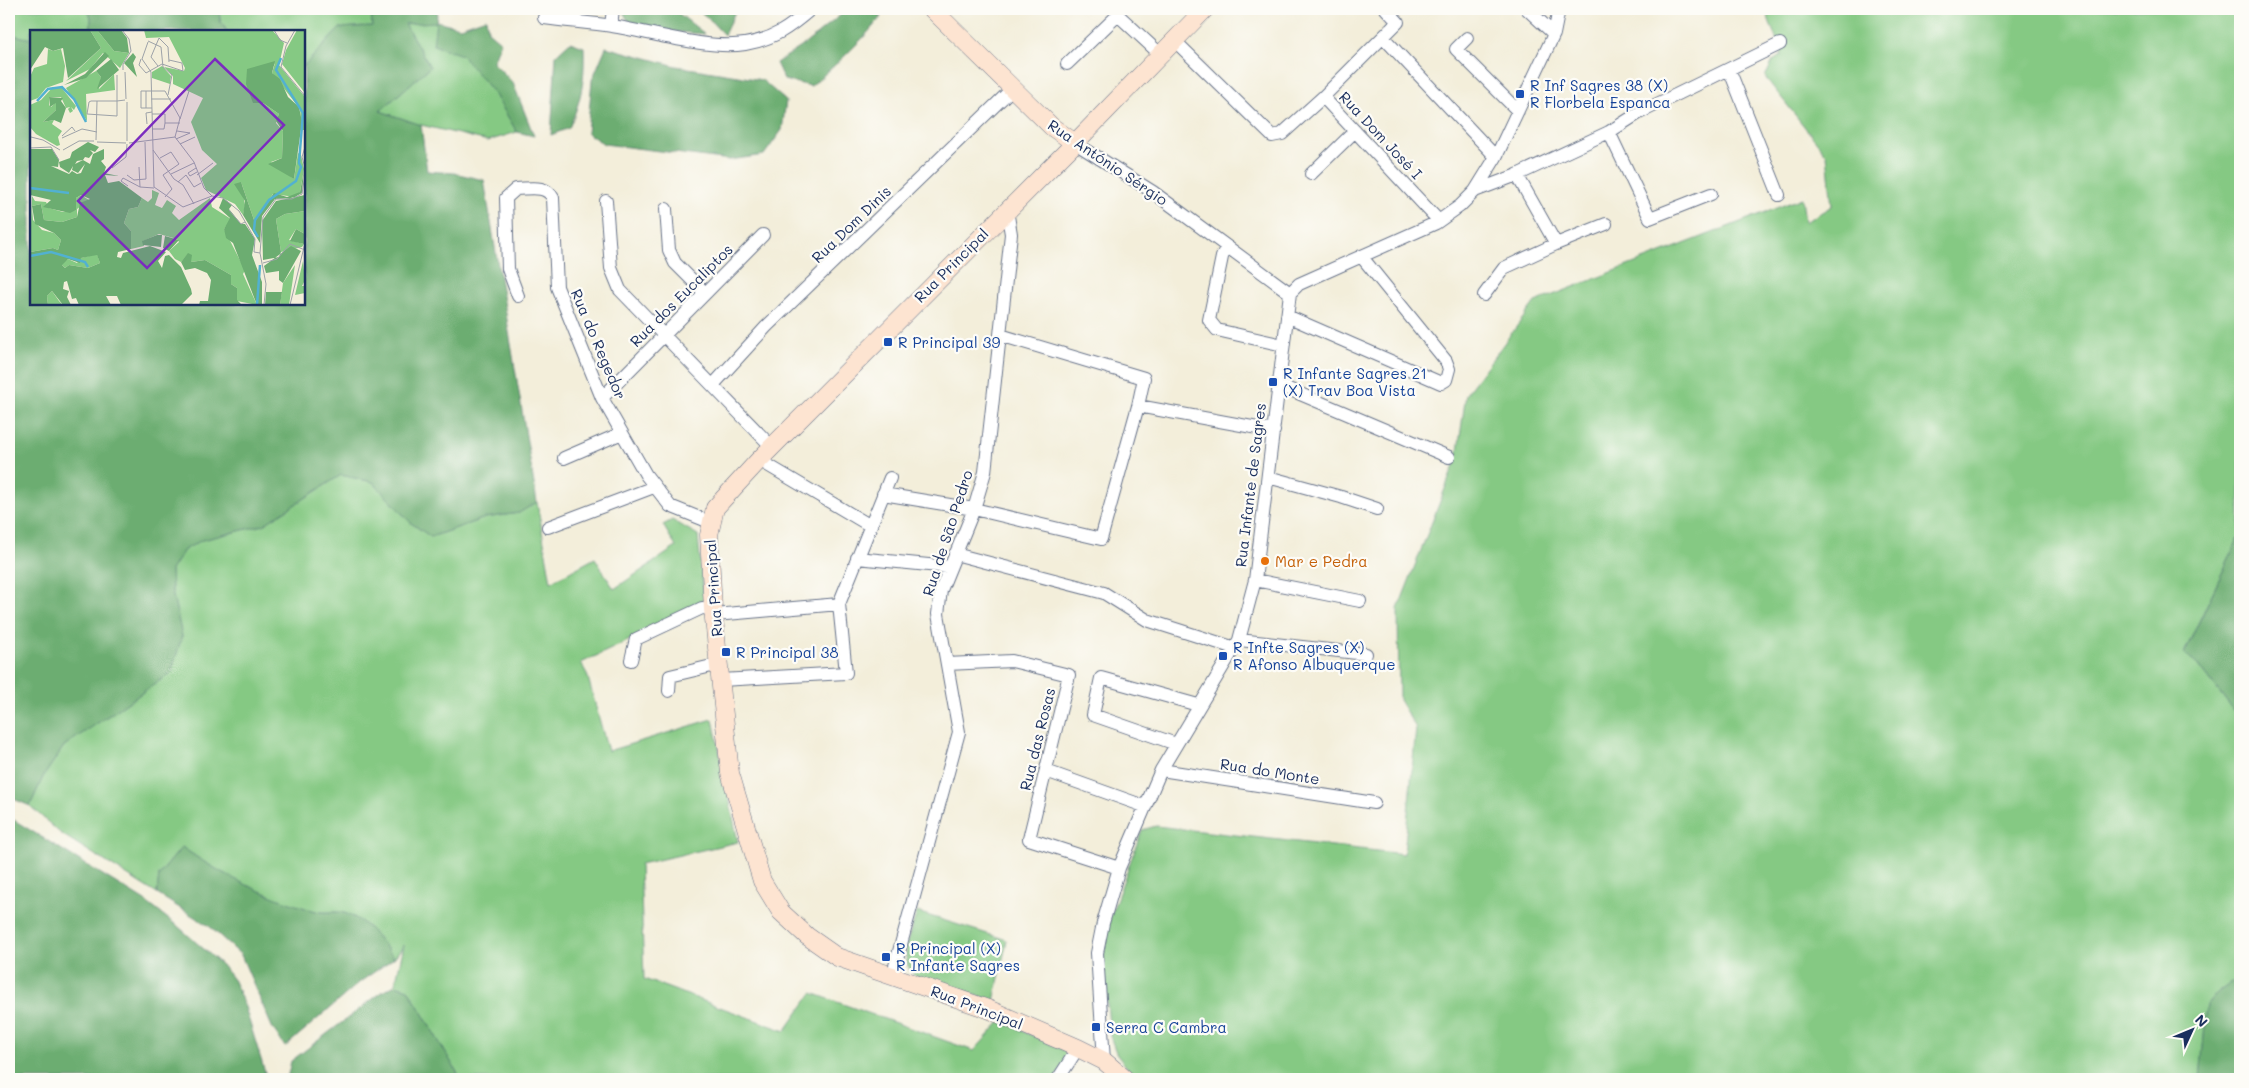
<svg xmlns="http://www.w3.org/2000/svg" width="2249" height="1088" font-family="Mali,sans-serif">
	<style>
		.green { fill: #85c983; stroke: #507c70 }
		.forest { fill: #6cad71; stroke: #446e68 }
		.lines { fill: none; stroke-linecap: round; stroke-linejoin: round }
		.street-casing { stroke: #677289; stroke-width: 14 }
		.secondary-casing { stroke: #677289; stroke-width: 19 }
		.street { stroke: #fff; stroke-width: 12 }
		.secondary { stroke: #fde4d1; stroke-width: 18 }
		.transit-dot { fill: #1a4fb4; stroke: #fdfcf7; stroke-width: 2 }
		.food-dot { fill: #e8710a; stroke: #fdfcf7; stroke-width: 2 }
		.labels { text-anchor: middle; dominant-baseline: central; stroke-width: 4.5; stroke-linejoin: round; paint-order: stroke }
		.transit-label { font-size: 15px; fill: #164399; stroke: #fdfcf7; text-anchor: start }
		.street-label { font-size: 15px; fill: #1b2f5e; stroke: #fdfcf7 }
		.food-label { font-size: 15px; fill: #c56008; stroke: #fdfcf7; text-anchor: start }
		.inset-river { fill: none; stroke: #52b1d1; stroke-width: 2.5 }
		.inset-road { fill: none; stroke: #9da2a8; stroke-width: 1 }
		.view { fill: #7b2cbf; fill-opacity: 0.15; stroke: #7b2cbf; stroke-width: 2.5 }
		.inset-edge { fill: none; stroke: #1b2f5e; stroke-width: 2.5 }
	</style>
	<rect width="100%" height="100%" fill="#fdfcf7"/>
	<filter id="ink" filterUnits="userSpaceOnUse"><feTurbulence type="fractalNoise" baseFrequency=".02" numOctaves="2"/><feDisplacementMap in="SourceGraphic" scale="10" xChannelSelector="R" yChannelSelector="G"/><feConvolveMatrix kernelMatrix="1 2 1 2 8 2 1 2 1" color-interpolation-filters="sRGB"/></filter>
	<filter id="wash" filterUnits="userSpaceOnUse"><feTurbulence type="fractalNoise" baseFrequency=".0096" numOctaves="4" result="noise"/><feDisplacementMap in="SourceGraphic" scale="20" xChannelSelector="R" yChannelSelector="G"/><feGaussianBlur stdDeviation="1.12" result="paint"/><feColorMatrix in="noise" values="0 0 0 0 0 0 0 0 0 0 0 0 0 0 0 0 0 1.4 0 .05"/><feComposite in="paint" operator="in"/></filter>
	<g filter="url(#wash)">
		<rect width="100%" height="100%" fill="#f3eeda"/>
		<!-- green -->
		<path class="green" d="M9,9h78l4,8v14h-60v8l-22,-5z
			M219,9h152l1,17 -32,2 -36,38v-35h-77l-7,-11z
			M1765,9h475v526l-56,118 16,14 40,52v261l-8,2 -14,10 -11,13 -7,74h-1064l-19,-24 -7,-19 -7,-77 6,-39 33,-90 14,-4 248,28 12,-126 -17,-28 -1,-91 59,-151 9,-64 69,-92 267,-104 3,24 27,-16 -5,-51 -62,-78 8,-16 9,-6z
			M436,21l-2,24 28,9 33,41 22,37 -29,9 -67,-16 -41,-14 50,-44 -25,-43z
			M341,475l32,7 38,41 20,14 54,-19 34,-5 18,-11 14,80 44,-24 19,31 62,-42 -13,-22 9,-5 26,15 6,67 -80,41 -43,20 6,11 21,77 105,-32 25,123 -98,22 4,115 141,52 27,-38 162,58 27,-30 69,32 -15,26h-594l-53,-90 -13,-4 9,-40 -10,13c-13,-17 -26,-36 -47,-44 -9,-4 -21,0 -31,-3 -45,-11 -97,-37 -134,-64l-23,28 -2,19 -97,-61 -30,-27 13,-29 21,-31 107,-73 11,-37 -10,-45 -1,-21 13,-20 18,-10 61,-15z
			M917,912l90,28 -13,61 -79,-25c-18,-19 -5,-41 2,-64z"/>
		<!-- forest -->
		<path class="forest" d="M87,9h132l1,12 7,10h-136v-14z
			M371,9h67l-2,12 24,6 26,-9 2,13 13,11 -8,20 20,21 21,53 -17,-4 -22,-37 -33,-40 -29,-10 3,-23 -31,2 25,43 -50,44 41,14 6,46 27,2 30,7 53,322 -18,11 -34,5 -54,19 -20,-14 -38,-41 -32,-7 -78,50 -61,15 -18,10 -13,20 1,21 10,45 -11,37 -107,73 -21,31 -13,29 -21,-9v-763l22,5v265h273v-238l36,-38 32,-2z
			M625,9h48l32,25 -42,-3 -33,-7 -7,-12z
			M696,9h32l7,3 -11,23 -17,-18z
			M848,9h39c-22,30 -48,53 -76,77l-27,-6 -8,-17 25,-16z
			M570,42l14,5c1,33 -2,51 -15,81l-18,7 5,-80z
			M606,47l70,19 86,14 24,21 -4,29 -18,25 -34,5 -126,-16 -17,-11 5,-53z
			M2240,535v184l-40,-52 -16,-13z
			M9,817l136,84 35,27 42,37 12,16 11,26 22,72h-258z
			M182,847c37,27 89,52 134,64 10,3 22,-1 31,3 21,8 34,27 47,44l-34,24 -75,65 -13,-20 -31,-72 -32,-29 -52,-32 2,-19z
			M2240,980v99h-40l7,-74 11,-13 14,-10z
			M395,985l13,4 53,90h-174l4,-18 91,-69z"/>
	</g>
	<g filter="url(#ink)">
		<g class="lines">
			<defs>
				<path id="street" d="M1386,9l12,13 -75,75 116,124
					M1527,9l27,25
					M544,18c23,3 46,5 68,8 38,6 96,24 133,18 29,-5 44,-16 66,-35
					M611,26l2,-17
					M1383,37l113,120
					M1467,38l-11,11 62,62
					M1174,40l98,96 10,-2 41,-37
					M1067,64l51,-49 42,39
					M1729,69l50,126
					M1609,132l41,86 61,-24
					M1075,143l78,49 137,101
					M1311,174l44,-43
					M1517,175l39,69
					M1475,191l42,-16 92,-43 30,-19 141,-69
					M606,201l5,67 9,22 152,157
					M666,209l3,41 6,13 30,30
					M1226,247l-4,10 -13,63 8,10 66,15
					M1484,295l20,-27 52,-24 50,-20
					M518,296l-10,-27 -2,-71 10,-9c13,0 30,-5 37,9l4,89 45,111 44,77 24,31 42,17
					M1287,316l154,67 5,-3 3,-11 -3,-8 -85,-105
					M713,385l53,-58 247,-239
					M1279,385l170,72
					M602,398l161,-163
					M1138,406l136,25
					M564,458l58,-25
					M759,460l110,65
					M1268,477l73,20 36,12
					M883,494l91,15 127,30 37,-133 6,-28 -144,-43
					M548,527l106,-40
					M955,554l149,39 43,27 88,28
					M857,558l92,9
					M1255,580l105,21
					M715,615l124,-11
					M1239,640l127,14
					M631,660l5,-21 66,-31 11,1
					M947,664l65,-3 57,14 -40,164 90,29
					M721,680l125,-7 -7,-69 51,-126
					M669,691l1,-15 50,-12
					M1176,744l-83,-29 8,-37 97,27
					M1161,770l213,33
					M1046,771l98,35
					M892,977l67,-245 -21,-118 3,-24 33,-81 11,-37 26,-238 -4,-24
					M1104,1061l-7,-108 6,-30 16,-55 42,-98 78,-130 16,-60 35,-287 9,-9 137,-61 24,-17 15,-15 21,-34 58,-123 5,-25
					M1058,1079l20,-31"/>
				<path id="secondary" d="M932,9l120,118 23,16
					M1125,1079l-21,-18 -26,-13 -90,-39 -151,-52 -30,-21 -26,-24 -19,-31 -32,-108 -17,-164 -4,-74 6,-27 44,-48 316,-317 130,-134"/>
			</defs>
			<!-- street casing -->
			<use href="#street" class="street-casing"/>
			<!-- secondary casing -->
			<use href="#secondary" class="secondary-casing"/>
			<!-- street -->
			<use href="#street" class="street"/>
			<!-- secondary -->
			<use href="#secondary" class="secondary"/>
		</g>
	</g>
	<!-- markers -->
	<g class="transit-dot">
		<rect x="1515" y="89" width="10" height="10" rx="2.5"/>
		<rect x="883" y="337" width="10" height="10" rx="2.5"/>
		<rect x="1268" y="377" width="10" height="10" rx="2.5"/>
		<rect x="721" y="647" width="10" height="10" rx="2.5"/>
		<rect x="1218" y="651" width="10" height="10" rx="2.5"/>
		<rect x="881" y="952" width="10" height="10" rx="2.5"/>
		<rect x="1091" y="1022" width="10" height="10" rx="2.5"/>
	</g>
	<circle class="food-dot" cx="1265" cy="561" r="5"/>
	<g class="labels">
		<!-- transit labels -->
		<g class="transit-label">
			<text x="1530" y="85">R Inf Sagres 38 (X)<tspan x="1530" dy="17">R Florbela Espanca</tspan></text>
			<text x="898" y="342">R Principal 39</text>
			<text x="1283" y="373">R Infante Sagres 21<tspan x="1283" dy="17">(X) Trav Boa Vista</tspan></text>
			<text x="1233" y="647">R Infte Sagres (X)<tspan x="1233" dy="17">R Afonso Albuquerque</tspan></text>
			<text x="736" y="652">R Principal 38</text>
			<text x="896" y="948">R Principal (X)<tspan x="896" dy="17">R Infante Sagres</tspan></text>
			<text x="1106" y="1027">Serra C Cambra</text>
		</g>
		<!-- street labels -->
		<g class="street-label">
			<text transform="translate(1381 135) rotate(47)">Rua Dom José I</text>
			<text transform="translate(1108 162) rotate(34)">Rua António Sérgio</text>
			<text transform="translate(851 224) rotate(-44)">Rua Dom Dinis</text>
			<text transform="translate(951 265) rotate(-45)">Rua Principal</text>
			<text transform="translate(681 295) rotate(-45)">Rua dos Eucaliptos</text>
			<text transform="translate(599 344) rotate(67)">Rua do Regedor</text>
			<text transform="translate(1250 485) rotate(-83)">Rua Infante de Sagres</text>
			<text transform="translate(947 533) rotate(-72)">Rua de São Pedro</text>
			<text transform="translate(713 588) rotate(-94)">Rua Principal</text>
			<text transform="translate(1037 739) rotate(-76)">Rua das Rosas</text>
			<text transform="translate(1270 771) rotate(9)">Rua do Monte</text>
			<text transform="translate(977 1007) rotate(21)">Rua Principal</text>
		</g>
		<!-- food labels -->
		<g class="food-label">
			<text x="1275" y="561">Mar e Pedra</text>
		</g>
	</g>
	<!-- overview -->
	<g transform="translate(30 30)">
		<rect width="275" height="275" fill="#f3eeda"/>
		<path d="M60,0h7l17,21 15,2 -9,15 -17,-15 -13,16 -24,12 35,-33zM114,0h128l12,13 -5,22 26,32v33h-3l-2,-21 -28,-36 3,-10 -22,40h10l16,11 -3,9 7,8 -1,27 -11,4 23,17 4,-26 3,2 3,14 -4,23 -5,5 -22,-3 -19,26 -13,-38 4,23 -2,10 -8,-11 -29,-14 -5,-12 16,-14 -15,-14 -11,-28 12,-24 -30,-14v-8l-9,-9 20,4 1,-3 -16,-31 -23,1zM267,0h8v63l-23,-29 4,-14zM18,19l5,2 8,-2 4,17 -2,16 -17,6 -8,10 -8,3v-24l4,-9 13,-4zM132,36l9,10 -1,8 -18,-6v-6zM66,41l5,6 -2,12 15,-15 1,16 -29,4 1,27 -21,-33zM23,57h8l15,19 -2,4 -3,-3 2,4 -3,2 -2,-4 2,-2 -4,1 -5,-11h-12v8l2,2 5,-5v8l-13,12 11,-2 -2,4 10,7 -4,6 2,8 -3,1 -21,-12 -6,-7v-22l11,-5zM122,160l7,3 -4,12 7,3 5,-8 9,6 -4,7 7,7 31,-22 2,9 19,12 -7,10 21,41 -2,4 14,31 -20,-4v-13l-6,-4v-9l-26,-15 -14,2 -3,-8 -7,8 -6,-3 -6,-8 10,-9 -2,-3 -18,-5 -16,7 1,5 -13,3v-18l-7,-8 5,-14 9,-2 4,-9 6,4 4,-4zM51,165l8,5 -12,9v8l-15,5 -18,-2 -3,-16 -9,2 1,14 9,10 12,3 7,7 -3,10 -5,-2 -23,4 2,-56 3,5 11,1 3,6 14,4 13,-2v-12zM275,181v23l-9,-5 -7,11 15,4 -2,3 -21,5 -5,-33 9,-5zM67,224l3,9 -12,5 -19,-3 -4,3 -4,-4 7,-5 9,4 4,-5zM273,231l2,19 -3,6h3v7l-10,2zM265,235l-6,40h-9l3,-22zM22,261l7,10 4,4h-15l-1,-9z" fill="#85c983"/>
		<path d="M0,0h60l11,18 -33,30 -5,-30 -10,3 -8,-4 -15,23zM67,0h24l6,8 2,15 -15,-2zM75,22l4,4 -23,22 -22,7 21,-11zM103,23l3,4 -3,6 4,14 -13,-14zM81,29l8,11 -22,19 4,-12 -5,-6zM245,31l-3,12 8,6 8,18 11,10 3,15 -8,57 -26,-15 14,-6 1,-27 -7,-10 3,-7 -16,-11h-10l-7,-19 1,-15zM19,67l14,1 -2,3 5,7 -5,15 -7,-3 -11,2 13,-12v-7l-6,4zM58,112l11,5 -4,5 -5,-2 3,3 -4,5 -4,-1 -2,3 -6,1 -2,3 8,-4 7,4 3,-10 11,-5v10l-3,2 5,6 -2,6 15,3 -14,-1 3,8 11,-2 23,17 -4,9 -9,2 -5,14 7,8v18l-13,3 -1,5 4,1 2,-5 27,-7 16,6 -8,9 4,7 3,-12 4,-1 12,12 10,22 1,5 -11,11h-60l-4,-9h-11l5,9h-32l-3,-7 -4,1 -5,-18 -3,1 -1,7 6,2 -2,6 4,8h-8l-11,-14 -5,5 1,9h-18v-53l23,-4 5,2 3,-10 -7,-7 -19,-9 -3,-18 9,-2 3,16 18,2 15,-5 3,-14 10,-4 -9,-4 -5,3v12l-6,3 -27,-6 8,-7 -21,-5v-46h22l7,11 -1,7 -7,-1 18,8 3,-3 5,3 4,-1 4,-9 -7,9 -6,-3 1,-4 -4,7 -9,-6 -1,-5 11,-4 2,-6zM67,225l3,8 -12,5 -19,-3 -4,3 -3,-3 6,-6 12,4 1,-5zM274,140l-2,23 -9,5 -18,1 -13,17 -2,27 -17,-28 2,-14 -11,-17 7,-2 13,38 20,-27 13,4 13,-5zM275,165v16l-20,3 -9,5 5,33 -2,5 -16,3 -1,-39 14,-20zM193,168l9,7 -3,4 12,15h4l10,15 -3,16 10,27v23h-5l-24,-62 -7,-5 -2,-9 6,-11 -11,-10zM266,199l9,5 -1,10 -14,-3zM127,205h5l-1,12 -18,-2 -1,-4zM135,206l14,4 -10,11 -6,-3zM261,216l10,5 -18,32 -4,-3v-9l-13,2 -2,-7zM158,223l4,2 -1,7 14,-2 26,15v9l6,4v12l5,5h-43l1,-4h8l3,-21 -4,-7 -12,-5 -10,2 -4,-8zM236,262h16l-2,13h-15z" fill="#6cad71" fill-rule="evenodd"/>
		<path class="inset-river" d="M7,71l11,-12 14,-2 12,12 12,23M0,158l39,5M228,207l-4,-7 1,-10 14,-20 27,-19 5,-14 -2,-4 4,-50 -27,-43 5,-12M0,226l21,-4 34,10 3,5M227,275l3,-40"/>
		<path class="inset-road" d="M92,0l7,9 2,12 -8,13v6M244,0l6,10 7,3M265,0l-9,16 -5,21 24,29M118,11l13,6 2,20 9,8 -4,20M118,12l-6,17 9,13 3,115 29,20 29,-11 11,2 16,13 16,28 -1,13 6,1M111,29l-2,6 7,8 16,-9 21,7 -1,-8 -13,-3M128,36l-7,-9 8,-19 9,9 1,15M95,42l1,27M87,45v41l-30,-2 2,-12 2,-1h26l8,-1M116,61v17M121,69h20M97,72v39M122,78h-11v-17h24l15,27 -5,19 19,25 10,26 8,8M122,84h13v9h15M150,89l9,-28M117,94l-1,-11 6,-1M122,99h12l1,-6M32,106l10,-9 3,4M1,107l12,3 17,10M32,108l20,-9 15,3M146,109l14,-6 -13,-2M66,110l1,-39M67,112l29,1M115,112l1,37M99,113l46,-6M150,114l15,-7M275,117l-3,10 3,11M0,118l21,-1 8,13M33,120l16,-9h15M123,120l21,29 9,6 11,19M130,128l11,-6 8,12 -16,11M109,137l1,20M82,138l14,-11 1,-13M166,138l-8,5 2,3 7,-4M141,144l23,-11M97,145l7,5 12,-1M133,145l9,14 -7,8M167,145l16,-12M148,152l8,-7 8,12 7,-4M98,156l-7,-5 2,-3 17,9 14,1M199,180l12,14 4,-2M233,233l14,-4 13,-15 15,6M234,275l2,-21 -6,-31 3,-36 13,-18h16l10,-5 3,-20M260,275l15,-62"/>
		<path class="view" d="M185,29l69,66 -137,143 -69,-67z"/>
		<rect width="275" height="275" class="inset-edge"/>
	</g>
	<!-- margin -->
	<rect width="2249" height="1088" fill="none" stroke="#fdfcf7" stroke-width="30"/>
	<!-- north arrow -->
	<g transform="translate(2192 1030) rotate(46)" stroke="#fdfcf7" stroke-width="4" paint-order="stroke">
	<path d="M0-4L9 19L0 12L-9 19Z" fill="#1b2f5e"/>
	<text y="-8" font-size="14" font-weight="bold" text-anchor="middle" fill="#1b2f5e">N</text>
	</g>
</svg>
